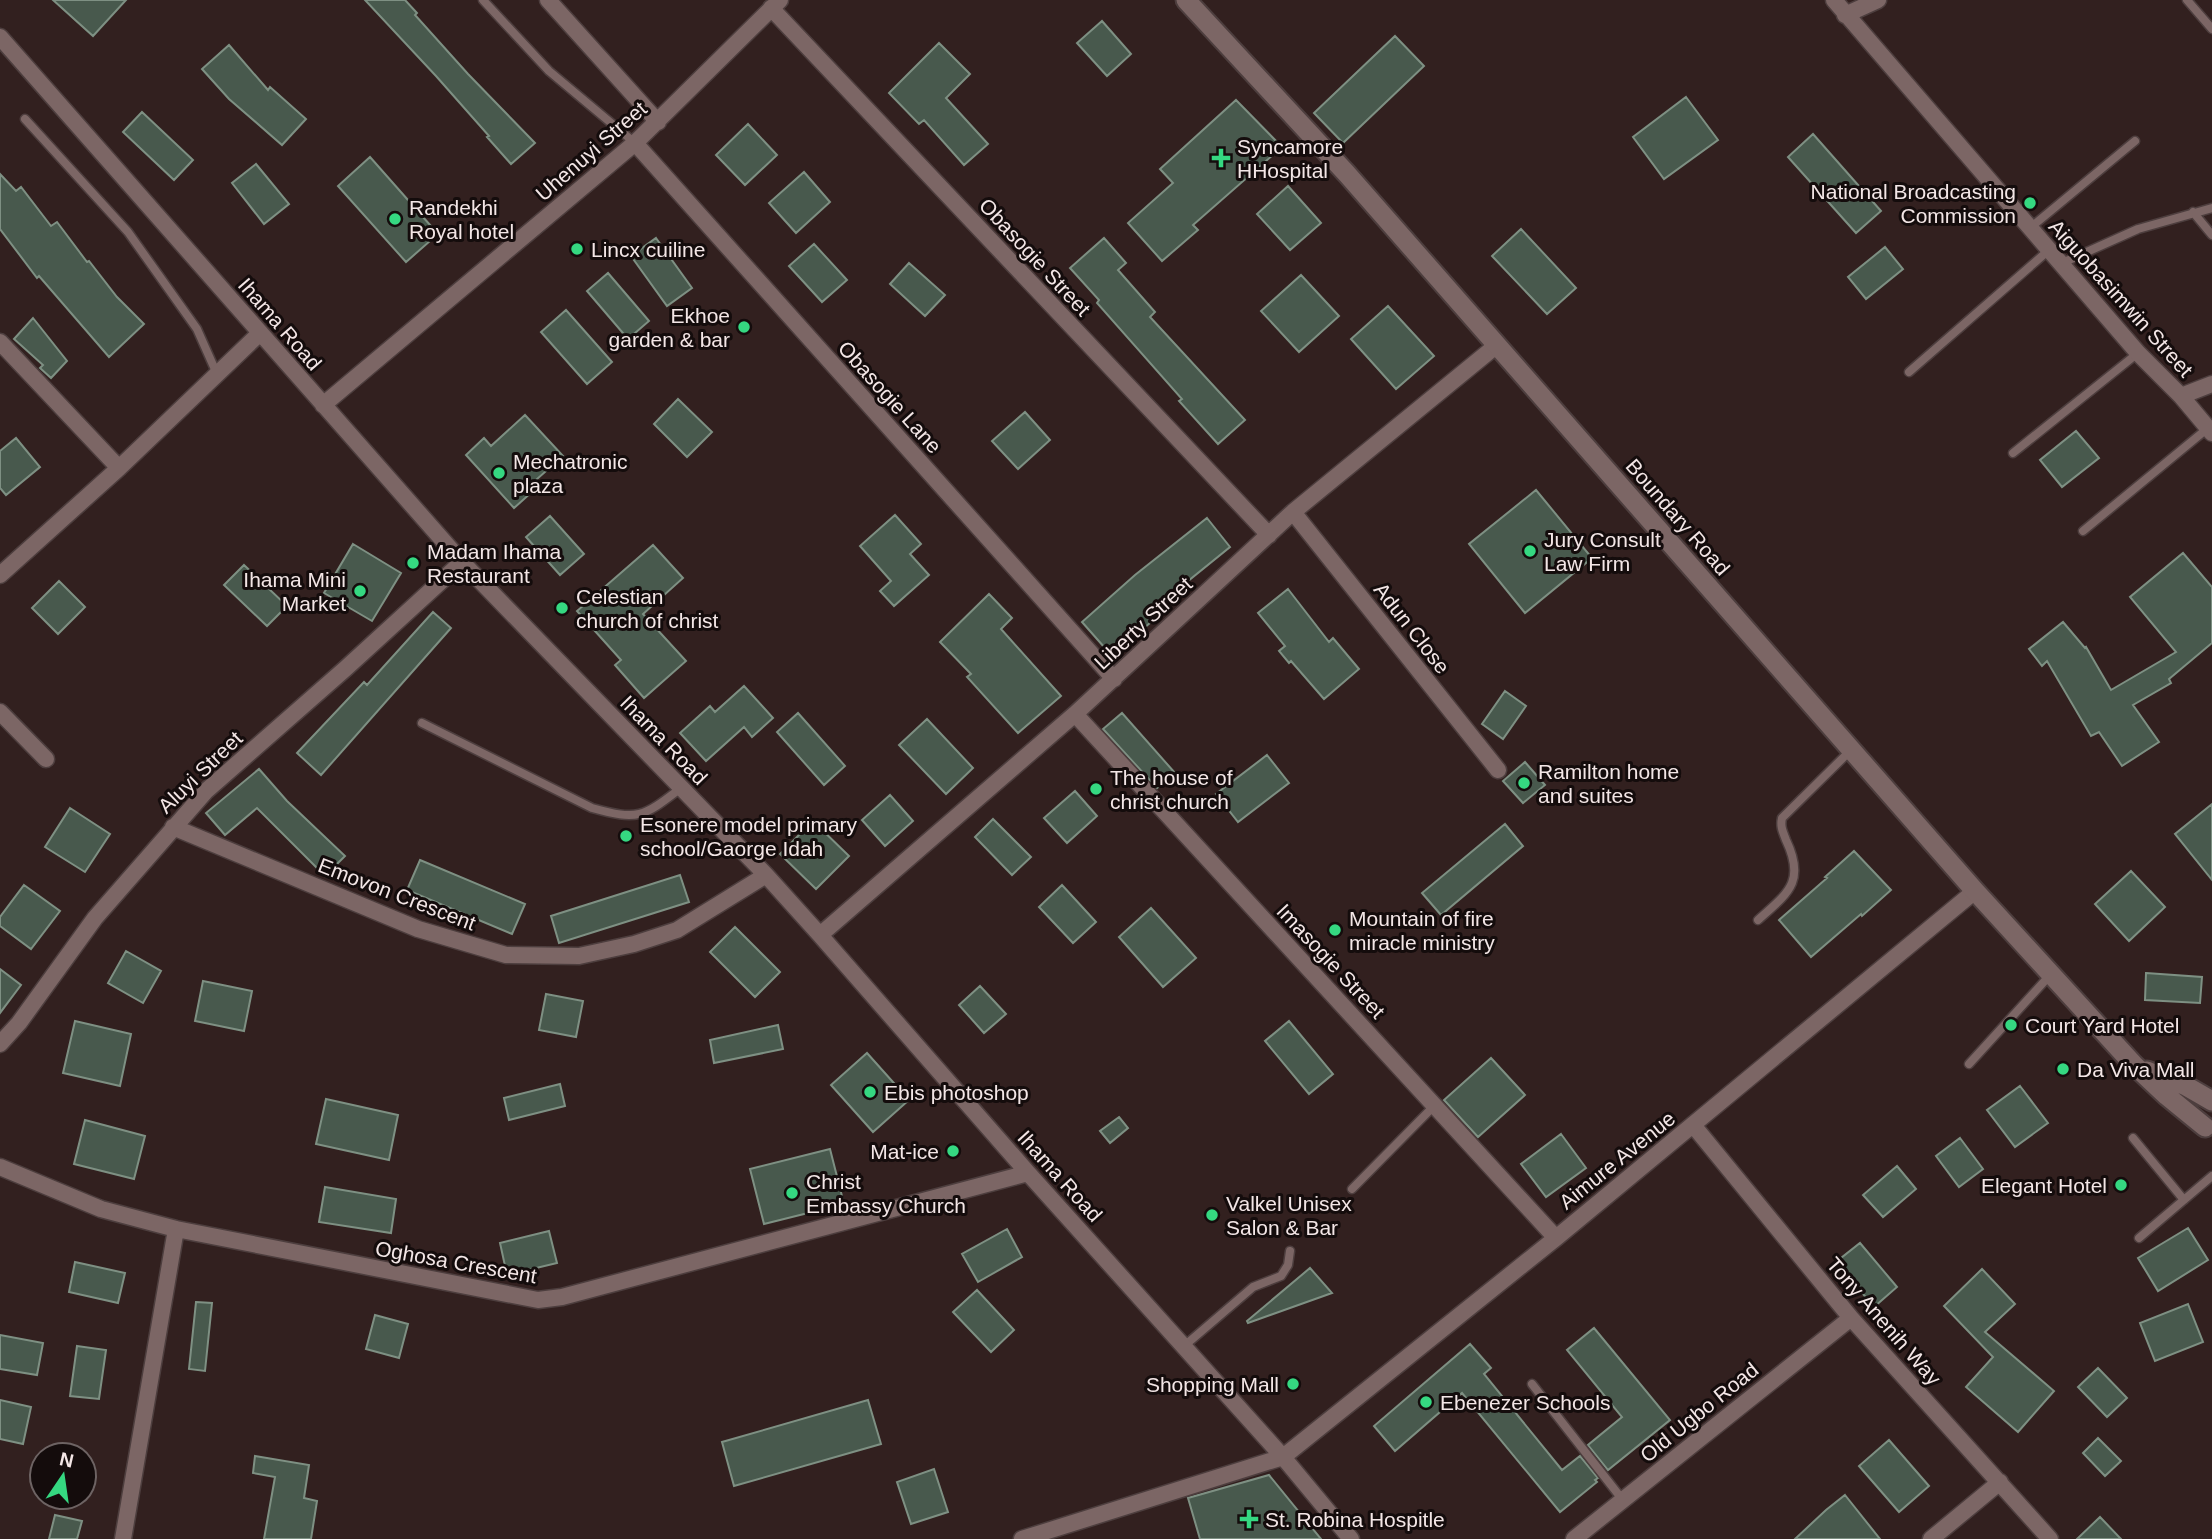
<svg xmlns="http://www.w3.org/2000/svg" width="2212" height="1539" font-family="Arial,sans-serif">
	<style>
		.building { fill: #48594d; stroke: #7e9083; stroke-width: 2 }
		.lines { fill: none; stroke-linecap: round; stroke-linejoin: round }
		.service-casing { stroke: #4d3e3e; stroke-width: 11 }
		.minor-casing { stroke: #4d3e3e; stroke-width: 19 }
		.tertiary-casing { stroke: #4d3e3e; stroke-width: 23 }
		.service { stroke: #7c6665; stroke-width: 8 }
		.minor { stroke: #7c6665; stroke-width: 16 }
		.tertiary { stroke: #7c6665; stroke-width: 19 }
		.poi-dot { fill: #35d881; stroke: #140c0c; stroke-width: 2.5 }
		.labels { text-anchor: middle; dominant-baseline: central; stroke-width: 6; stroke-linejoin: round; paint-order: stroke }
		.poi-label { font-size: 21px; fill: #f3e6e6; stroke: #140c0c; text-anchor: start }
		.street-label { font-size: 21px; fill: #f3e6e6; stroke: #140c0c }
	</style>
	<rect width="100%" height="100%" fill="#32201f"/>
	<!-- building -->
	<path class="building" d="M53,0h73l-33,36z
		M365,0h40l12,13 -2,2 53,59 67,69 -24,21 -24,-27 2,-1 -53,-60z
		M1102,21l29,33 -24,22 -30,-33z
		M1395,36l29,30 -81,77 -29,-30z
		M939,43l31,31 -24,24 42,46 -24,21 -40,-45 -5,4 -30,-31z
		M229,45l39,45 2,-3 36,32 -24,26 -53,-46 -27,-30z
		M1686,97l32,43 -54,39 -31,-42z
		M1236,100l46,47 -89,78 5,5 -36,31 -34,-38 45,-40 -13,-14z
		M142,112l51,48 -19,20 -51,-48z
		M748,124l29,31 -32,30 -29,-30z
		M1813,134l68,77 -25,22 -68,-76z
		M370,157l68,77 -32,28 -68,-76z
		M256,164l33,40 -25,20 -32,-41z
		M804,172l26,30 -34,31 -27,-30z
		M0,174l16,17 5,-4 30,39 6,-4 30,40 2,-1 28,36 27,27 -35,33 -70,-81 -2,2 -37,-49z
		M1288,186l33,37 -31,27 -33,-36z
		M1521,229l55,59 -29,26 -55,-58z
		M656,238l36,50 -25,18 -36,-50z
		M1104,238l22,25 -8,7 37,42 -5,5 95,103 -27,24 -39,-43 3,-2 -85,-96 2,-3 -29,-32z
		M814,244l33,36 -25,22 -33,-36z
		M1885,247l18,22 -37,30 -18,-22z
		M909,263l36,32 -20,21 -35,-32z
		M608,273l41,48 -21,18 -41,-48z
		M1301,275l38,41 -40,36 -38,-41z
		M1388,306l46,50 -38,33 -45,-50z
		M566,310l46,52 -25,22 -46,-52z
		M33,318l34,43 -16,17 -11,-10 3,-3 -29,-26z
		M678,399l34,33 -25,25 -33,-33z
		M1025,412l25,28 -32,29 -26,-28z
		M525,415l38,41 -35,31 4,5 -18,16 -48,-53 18,-17 7,8z
		M2076,431l23,27 -37,29 -22,-27z
		M16,438l24,29 -34,28 -6,-7v-37z
		M1536,490l56,68 -67,55 -56,-69z
		M895,515l26,29 -11,10 19,21 -35,31 -14,-15 11,-10 -31,-35z
		M550,516l34,38 -24,21 -34,-38z
		M1207,518l23,29 -69,56 5,6 -54,47 -30,-34 53,-47z
		M353,544l48,29 -29,48 -48,-28z
		M653,545l30,33 -40,36 43,47 -42,37 -29,-33 6,-5 -44,-49z
		M2183,553l29,34v56l-43,36 2,4 -38,22 26,37 -37,24 -23,-34 -8,4 -44,-75 -5,5 -13,-17 34,-27 22,26 1,-1 25,43 65,-38 -46,-55z
		M244,565l43,41 -20,20 -43,-41z
		M59,581l26,26 -27,27 -26,-26z
		M1288,589l41,53 4,-4 26,31 -35,30 -33,-38 -2,2 -10,-12 6,-5 -27,-33z
		M989,594l23,24 -11,11 60,67 -43,37 -51,-56 4,-3 -31,-32z
		M433,612l18,16 -130,147 -24,-22 67,-71 3,3z
		M744,686l29,32 -21,19 -8,-10 -38,34 -26,-28 30,-27 5,6z
		M1505,691l21,15 -23,33 -21,-15z
		M798,713l47,53 -21,19 -47,-53z
		M1122,713l53,60 -18,15 -54,-59z
		M927,719l46,49 -27,26 -47,-49z
		M1267,755l22,28 -51,39 -22,-28z
		M1525,762l20,23 -22,18 -20,-22z
		M259,769l28,32 58,55 -20,20 -68,-68 -32,27 -19,-22z
		M1075,791l22,25 -30,27 -23,-25z
		M890,795l23,26 -28,25 -23,-26z
		M2212,804v76l-37,-46z
		M70,808l40,26 -25,38 -40,-25z
		M993,819l38,38 -19,18 -37,-38z
		M813,821l36,35 -33,33 -36,-35z
		M1505,824l18,22 -82,69 -19,-22z
		M1854,851l37,39 -29,26 -1,-2 -50,43 -32,-37 48,-42 -2,-1z
		M420,860l105,44 -13,30 -105,-44z
		M2131,871l34,36 -36,34 -34,-37z
		M680,875l9,27 -130,41 -8,-27z
		M24,885l36,26 -29,38 -31,-23v-9z
		M1062,885l34,37 -23,21 -34,-36z
		M1151,908l45,50 -33,29 -44,-50z
		M735,927l45,45 -25,25 -45,-45z
		M126,951l35,20 -18,32 -35,-20z
		M0,969l21,16 -21,28z
		M2146,973l56,4 -2,26 -55,-3z
		M203,981l49,10 -8,40 -49,-10z
		M980,986l26,28 -22,19 -25,-28z
		M546,994l37,7 -7,36 -37,-7z
		M75,1021l56,13 -11,52 -57,-13z
		M1289,1021l44,53 -24,20 -44,-53z
		M778,1025l5,24 -69,14 -4,-23z
		M867,1053l42,47 -36,32 -42,-47z
		M1491,1058l34,37 -47,42 -34,-37z
		M560,1084l5,22 -56,14 -5,-22z
		M2020,1086l28,37 -33,24 -28,-37z
		M326,1099l72,16 -9,45 -73,-16z
		M1119,1117l9,11 -18,15 -10,-12z
		M85,1120l60,16 -11,43 -60,-15z
		M1561,1134l25,34 -40,29 -25,-33z
		M1960,1138l23,31 -24,18 -23,-31z
		M830,1149l14,55 -80,20 -14,-55z
		M1897,1166l19,23 -33,28 -20,-22z
		M325,1187l71,12 -5,34 -72,-11z
		M2188,1228l20,32 -50,31 -20,-33z
		M1007,1229l15,28 -44,25 -16,-28z
		M549,1231l8,32 -50,12 -7,-32z
		M1860,1243l37,44 -23,20 -38,-45z
		M75,1262l50,11 -7,30 -49,-11z
		M1310,1268l22,25 -84,30 -1,-2z
		M1982,1269l33,35 -30,28 69,59 -36,41 -52,-45 27,-30 -49,-51z
		M977,1290l37,40 -23,22 -38,-40z
		M196,1302l16,1 -7,68 -16,-2z
		M2188,1304l15,38 -48,19 -15,-38z
		M375,1315l33,9 -9,34 -33,-9z
		M1594,1328l76,92 -62,50 -20,-25 34,-28 -55,-67z
		M0,1335l43,8 -6,32 -37,-6z
		M1470,1344l21,24 -7,6 78,96 18,-14 18,22 -3,2 2,2 -37,30 -98,-119 -67,58 -21,-25z
		M77,1346l29,4 -7,49 -29,-3z
		M2098,1368l29,30 -20,19 -29,-30z
		M0,1400l31,7 -8,37 -23,-5z
		M868,1400l13,44 -147,42 -12,-44z
		M2098,1438l23,23 -16,15 -22,-23z
		M1889,1440l40,46 -30,26 -40,-46z
		M255,1456l54,9 -5,33 13,3 -6,38h-47l11,-62 -22,-4z
		M934,1469l14,43 -37,12 -14,-42z
		M1269,1475l52,64h-121l-12,-41z
		M1845,1495l35,44h-85l31,-29z
		M55,1515l27,6 -5,18h-28z
		M2100,1517l21,22h-44z"/>
	<g class="lines">
		<defs>
			<path id="service" d="M483,0l66,71 86,72
				M2187,0l25,29
				M25,119l103,113 69,97 20,45
				M2193,212l19,23
				M2030,228l105,-87
				M2060,264l78,-35 74,-21
				M1909,372l140,-122
				M2013,453l125,-100
				M2083,531l125,-103
				M422,723l170,85c47,13 51,9 89,-20
				M1758,920c30,-27 48,-38 28,-80 -3,-8 -6,-13 -4,-22l69,-68
				M1969,1064l82,-90
				M2133,1138l51,62
				M1352,1189l83,-84
				M2139,1238l73,-62
				M1183,1347l70,-60 28,-11 7,-11 2,-14
				M1532,1384l90,115"/>
			<path id="minor" d="M548,0l110,122
				M1834,0l304,353 43,43 31,37
				M771,8l498,527
				M1845,15l33,-15
				M0,37l462,525 304,313 54,60 208,238 255,284 68,82
				M635,143l479,536
				M0,342l119,126
				M2181,396l31,-12
				M323,405l312,-262 145,-143
				M1293,512l205,258
				M0,575l119,-107 141,-135
				M0,712l46,47
				M1075,714l481,524
				M173,827l245,102 88,26 73,1 55,-12 43,-14 89,-55
				M820,935l255,-221 218,-202 204,-167
				M0,1044l19,-21 76,-105 111,-127 139,-122 117,-107
				M1693,1125l158,193 199,221
				M0,1167l101,42 75,20 362,71 24,-3 466,-124
				M123,1539l53,-310
				M1022,1539l261,-82 273,-219 419,-347
				M1574,1539l277,-221
				M1931,1539l69,-57"/>
			<path id="tertiary" d="M1186,0l161,174 628,717 159,174 33,31 38,31
				M2147,1071l39,15 26,15"/>
		</defs>
		<!-- service casing -->
		<use href="#service" class="service-casing"/>
		<!-- minor casing -->
		<use href="#minor" class="minor-casing"/>
		<!-- tertiary casing -->
		<use href="#tertiary" class="tertiary-casing"/>
		<!-- service -->
		<use href="#service" class="service"/>
		<!-- minor -->
		<use href="#minor" class="minor"/>
		<!-- tertiary -->
		<use href="#tertiary" class="tertiary"/>
	</g>
	<!-- markers -->
	<g class="poi-dot">
		<path d="M1217.5 147.5h7v7h7v7h-7v7h-7v-7h-7v-7h7z"/>
		<circle cx="2030" cy="203" r="7"/>
		<circle cx="395" cy="219" r="7"/>
		<circle cx="577" cy="249" r="7"/>
		<circle cx="744" cy="327" r="7"/>
		<circle cx="499" cy="473" r="7"/>
		<circle cx="1530" cy="551" r="7"/>
		<circle cx="413" cy="563" r="7"/>
		<circle cx="360" cy="591" r="7"/>
		<circle cx="562" cy="608" r="7"/>
		<circle cx="1524" cy="783" r="7"/>
		<circle cx="1096" cy="789" r="7"/>
		<circle cx="626" cy="836" r="7"/>
		<circle cx="1335" cy="930" r="7"/>
		<circle cx="2011" cy="1025" r="7"/>
		<circle cx="2063" cy="1069" r="7"/>
		<circle cx="870" cy="1092" r="7"/>
		<circle cx="953" cy="1151" r="7"/>
		<circle cx="2121" cy="1185" r="7"/>
		<circle cx="792" cy="1193" r="7"/>
		<circle cx="1212" cy="1215" r="7"/>
		<circle cx="1293" cy="1384" r="7"/>
		<circle cx="1426" cy="1402" r="7"/>
		<path d="M1245.5 1508.5h7v7h7v7h-7v7h-7v-7h-7v-7h7z"/>
	</g>
	<g class="labels">
		<!-- poi labels -->
		<g class="poi-label">
			<text x="1237" y="146">Syncamore<tspan x="1237" dy="24">HHospital</tspan></text>
			<text x="2016" y="191" text-anchor="end">National Broadcasting<tspan x="2016" dy="24">Commission</tspan></text>
			<text x="409" y="207">Randekhi<tspan x="409" dy="24">Royal hotel</tspan></text>
			<text x="591" y="249">Lincx cuiline</text>
			<text x="730" y="315" text-anchor="end">Ekhoe<tspan x="730" dy="24">garden &amp; bar</tspan></text>
			<text x="513" y="461">Mechatronic<tspan x="513" dy="24">plaza</tspan></text>
			<text x="1544" y="539">Jury Consult<tspan x="1544" dy="24">Law Firm</tspan></text>
			<text x="427" y="551">Madam Ihama<tspan x="427" dy="24">Restaurant</tspan></text>
			<text x="346" y="579" text-anchor="end">Ihama Mini<tspan x="346" dy="24">Market</tspan></text>
			<text x="576" y="596">Celestian<tspan x="576" dy="24">church of christ</tspan></text>
			<text x="1538" y="771">Ramilton home<tspan x="1538" dy="24">and suites</tspan></text>
			<text x="1110" y="777">The house of<tspan x="1110" dy="24">christ church</tspan></text>
			<text x="640" y="824">Esonere model primary<tspan x="640" dy="24">school/Gaorge Idah</tspan></text>
			<text x="1349" y="918">Mountain of fire<tspan x="1349" dy="24">miracle ministry</tspan></text>
			<text x="2025" y="1025">Court Yard Hotel</text>
			<text x="2077" y="1069">Da Viva Mall</text>
			<text x="884" y="1092">Ebis photoshop</text>
			<text x="939" y="1151" text-anchor="end">Mat-ice</text>
			<text x="806" y="1181">Christ<tspan x="806" dy="24">Embassy Church</tspan></text>
			<text x="2107" y="1185" text-anchor="end">Elegant Hotel</text>
			<text x="1226" y="1203">Valkel Unisex<tspan x="1226" dy="24">Salon &amp; Bar</tspan></text>
			<text x="1279" y="1384" text-anchor="end">Shopping Mall</text>
			<text x="1440" y="1402">Ebenezer Schools</text>
			<text x="1265" y="1519">St. Robina Hospitle</text>
		</g>
		<!-- street labels -->
		<g class="street-label">
			<text transform="translate(591 151) rotate(-41)">Uhenuyi Street</text>
			<text transform="translate(1035 257) rotate(47)">Obasogie Street</text>
			<text transform="translate(2121 298) rotate(48)">Aiguobasimwin Street</text>
			<text transform="translate(280 324) rotate(49)">Ihama Road</text>
			<text transform="translate(890 397) rotate(48)">Obasogie Lane</text>
			<text transform="translate(1678 517) rotate(49)">Boundary Road</text>
			<text transform="translate(1143 623) rotate(-43)">Liberty Street</text>
			<text transform="translate(1412 628) rotate(52)">Adun Close</text>
			<text transform="translate(664 740) rotate(46)">Ihama Road</text>
			<text transform="translate(200 772) rotate(-44)">Aluyi Street</text>
			<text transform="translate(397 894) rotate(21)">Emovon Crescent</text>
			<text transform="translate(1331 961) rotate(47)">Imasogie Street</text>
			<text transform="translate(1617 1160) rotate(-39)">Aimure Avenue</text>
			<text transform="translate(1060 1176) rotate(48)">Ihama Road</text>
			<text transform="translate(456 1262) rotate(10)">Oghosa Crescent</text>
			<text transform="translate(1884 1321) rotate(49)">Tony Anenih Way</text>
			<text transform="translate(1699 1412) rotate(-39)">Old Ugbo Road</text>
		</g>
	</g>
	<!-- north arrow -->
	<g transform="translate(63 1476) rotate(13)"><circle r="33" fill="#140c0c" stroke="#6d6363" stroke-width="2"/>
	<path d="M0-5L12 26L0 18L-12 26Z" fill="#35d881"/>
	<text y="-10" font-size="19" font-weight="bold" text-anchor="middle" fill="#f3e6e6">N</text>
	</g>
</svg>
